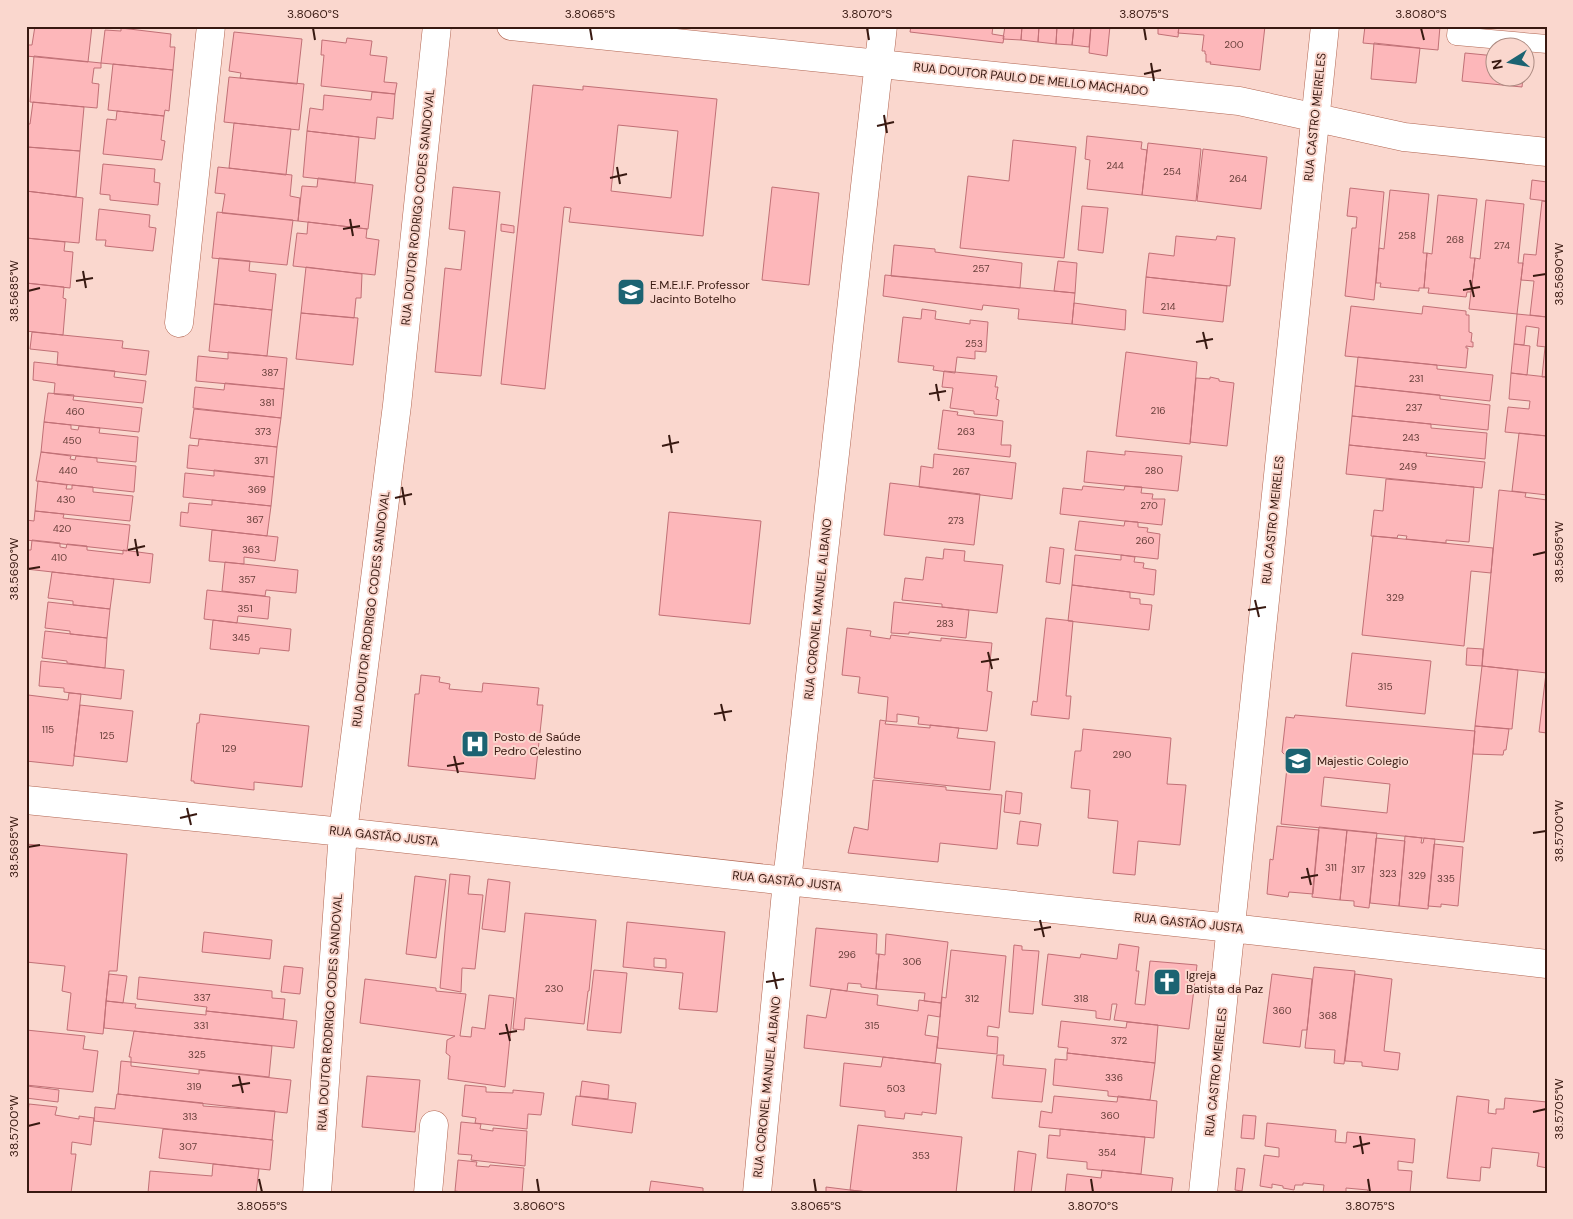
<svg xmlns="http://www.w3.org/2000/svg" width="1573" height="1219" font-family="'DM Sans',sans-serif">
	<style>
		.building { fill: #fdb7ba; stroke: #c17076; fill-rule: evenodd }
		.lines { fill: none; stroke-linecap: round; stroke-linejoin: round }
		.lane-casing { stroke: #b16551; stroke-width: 19 }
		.street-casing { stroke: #b16551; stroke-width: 29 }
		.lane { stroke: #fff; stroke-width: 18 }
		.street { stroke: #fff; stroke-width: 28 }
		.ticks { fill: none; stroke: #381911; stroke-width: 2 }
		.labels { text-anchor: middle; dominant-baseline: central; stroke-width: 4; stroke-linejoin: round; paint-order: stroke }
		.number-label { font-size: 10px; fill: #69403b }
		.street-label { font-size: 12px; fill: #381911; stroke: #fad7ce }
		.poi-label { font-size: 12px; fill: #381911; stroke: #fad7ce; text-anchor: start }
		.neatline { fill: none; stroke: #381911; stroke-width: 2 }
		.ticks-label { font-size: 12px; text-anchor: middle; fill: #381911 }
	</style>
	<rect width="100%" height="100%" fill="#fad7ce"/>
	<!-- building -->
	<path class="building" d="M35,26h57l-4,36 -62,-6v-11h6z
		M911,26h82l-1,8 12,2 -1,7 -93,-11z
		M1005,26h17l-1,14 -18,-1z
		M1022,26h17l-1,16 -17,-2z
		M1039,26h18l-1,18 -18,-2z
		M1057,26h17l-2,19 -16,-1z
		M1074,26h17l-2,21 -17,-2z
		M1091,26h19l-3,30 -18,-3z
		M1158,26h21l-1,11 -20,-3z
		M1179,26h86l-5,44 -50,-6 1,-2h-5v-8h-1v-3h-3l2,-16 -26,-2z
		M1365,26h75l-2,24 -75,-7z
		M121,28l50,6 -1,13h5l-2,23 -72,-7 4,-33 16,1z
		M234,32l68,7 -5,45 -57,-6 1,-5 -12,-2z
		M347,38l25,3 -2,14 17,2 -3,25 13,1 -2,11 -74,-8 3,-31h-3l1,-15 24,3z
		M1374,43l46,5 -4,35 -45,-4z
		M1465,53l31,3v22h27l-1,9 -60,-6z
		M34,56l67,7v5h-7l-2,15 7,1 -2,24 -67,-6z
		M113,64l60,6 -4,41 -4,-1 -1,6 -56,-6z
		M229,77l75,7 -5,46 -75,-8z
		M533,85l50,5v-4l134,13 -14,137 -134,-14 2,-14 -7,-1 -19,182 -44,-5zM618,125l60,6 -7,67 -60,-7z
		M372,92l23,2 -2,25 -16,-2 -2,22 -68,-8 3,-23 13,2 1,-15 47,5z
		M33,102l51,5 -4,44 -54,-4 2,-23h2z
		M117,111l47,5 -3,24 4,1 -3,19 -59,-6 4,-35 9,1z
		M234,123l57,6 -5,46 -57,-7z
		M307,131l52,6 -4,46 -52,-6z
		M1087,136l55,6 -1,7 6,1 -5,45 -55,-6 3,-29 -5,-1z
		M1013,140l63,7 -12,111 -104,-10 8,-72 41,5z
		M1148,143l53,6 -5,52 -54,-6z
		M28,147l52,4 -4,46 -50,-6z
		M1203,149l64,8 -6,52 -64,-8z
		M103,164l52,5 -1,13 6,1 -2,22 -48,-5v-5l-10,-1z
		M218,167l74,8 -2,21 10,2 -2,23 -76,-8 3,-19 -10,-1z
		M318,178l55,7 -5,44 -70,-8 4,-35 15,1z
		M1532,180l15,2v19l-17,-2z
		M453,187l47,5 -19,184 -46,-4 10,-104 16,2 4,-39 -16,-2z
		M772,187l47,6 -10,92 -47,-5z
		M1350,188l34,4 -10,108 -29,-4 7,-68h4l1,-11 -10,-1z
		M1390,190l39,4 -6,59h4l-3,35h-5v3l-39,-4 1,-4h-5l3,-35 5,1z
		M26,191l57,7 -4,45 -53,-5z
		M1438,195l39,4 -7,59h5l-4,34h-4l-1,5 -38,-4 1,-5h-5l3,-35 5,1z
		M1486,200l38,4 -6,59h5l-6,51 -48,-5 6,-51 5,1z
		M1542,201l5,1v115l-17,-2 4,-34 -13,-1 3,-26 12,1z
		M1082,206l26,2 -5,45 -25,-3z
		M99,209l51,6 -1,12 7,1 -3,23 -48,-5 1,-6h-10z
		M217,212l76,8 -6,45 -75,-7z
		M308,222l59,7 -1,9 13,2 -4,35 -82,-9 4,-33 10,1z
		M501,224l13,2v7l-13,-2z
		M1176,236l40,4 1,-4 18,2 -5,48 -84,-9 3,-24 25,3z
		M26,238l39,4 -1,9 9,1 -3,36 -44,-5z
		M894,245l41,4v3l87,11 -2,25 -129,-12z
		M219,258l31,3 -1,10 27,3 -4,36 -58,-6z
		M1058,261l19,2 -2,30 -21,-2z
		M306,267l56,7 -1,24h-5l-2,20 -53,-5z
		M885,275l190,18 -3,31 -54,-5 1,-10 -36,-4 -1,5 -99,-14z
		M1146,277l81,9 -4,36 -80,-9z
		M26,283l38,4 -1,11 3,1 -3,36 -37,-4z
		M1074,303l52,7 -1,20 -53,-6z
		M214,304l58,6 -5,46 -58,-5z
		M1351,306l71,8 1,-8 43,5v4h3v17l3,1 -1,9h2v5l-7,-1v2h2l-2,20 -121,-12z
		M922,309l14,2 -1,8 35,5v-4l18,2 -2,30 -11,-1v8l-18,-2 -2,16 -22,-3 1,-4 -36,-4 5,-45 18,2z
		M301,313l57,5 -5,47 -57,-6z
		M1517,314l30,3v30l-10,-1 2,-18 -13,-2 -2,19 -10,-1z
		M32,332l91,9 -1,7 27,3 -3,24 -89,-10 1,-13 -28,-3z
		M1514,344l16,2 -3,29 -16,-2z
		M1545,347h2v30h-5z
		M228,352l59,6 -3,31 -88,-8 2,-25 30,3z
		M1126,352l71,10 -7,82 -74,-8z
		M1358,357l79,8v4l56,6 -3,26 -135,-15z
		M34,362l81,9 -1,6 32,4 -3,22 -89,-9 1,-11 -22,-3z
		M944,371l53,5 -2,11h3l-2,12 3,1 -2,16 -23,-2v-3l-24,-3 3,-20 -11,-1z
		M1511,373l36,4v59l-42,-4 3,-25 21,2 1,-8 -21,-2z
		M1210,377l9,2v2l15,2 -7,63 -37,-4 6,-64 14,1z
		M225,383l59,6 -3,29 -88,-10 2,-21 29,3z
		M1355,386l85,9v4l50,6 -2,25 -136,-14z
		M48,393l26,2 -1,5 69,8 -3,24 -95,-10z
		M194,409l87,9 -4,29 -87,-9z
		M943,410l15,2 -1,3 46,6 -2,24h10l-1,12 -72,-8z
		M1352,416l79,8v4l56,5 -2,26 -136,-14z
		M44,422l27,3v4l7,1 1,-4 21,2 -1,5 39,4 -2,25 -95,-10z
		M1519,433l28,3v59l-35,-4z
		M199,439l78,8 -3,30 -87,-9 2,-23 9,1z
		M1349,445l78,8 -1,3 59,6 -3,26 -136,-14z
		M1087,451l38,4v-4l57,5 -4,35 -94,-9z
		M41,452l30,4 -1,3 5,1 1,-4 21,2v4l39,4 -2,26 -98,-11z
		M934,454l82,9 -4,36 -93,-12 2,-21 12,2z
		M214,470l60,7 -3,29 -88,-9 2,-24 29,3z
		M1386,479l88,8 -5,55 -23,-2v3l-40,-4 1,-3 -9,-1 -1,3 -26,-2 3,-26 9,1z
		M38,481l29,4 -1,4h6v-4l21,2v5l40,4 -3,25 -95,-10z
		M890,483l90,11 -6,51 -90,-10z
		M1083,486l41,4 1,-4 17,1 -1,6 12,1 -1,5h13l-3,26 -102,-11 3,-26 19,2z
		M1499,490l27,3 -1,4 22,3v173l-65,-7z
		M212,500l59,6 -4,30 -87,-10 1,-14 7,1 1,-10 23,2z
		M35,511l29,3 -1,4 67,7 -3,26 -101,-11v-20l8,1z
		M669,512l92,9 -11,103 -91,-9z
		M1079,521l45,5 1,-5 13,1v5l10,1 -1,4 13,2 -2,25 -83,-9z
		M212,530l66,7 -3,24 -31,-4v7l-35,-3z
		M1373,536l120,12 -2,25 -20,-2 -7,75 -102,-11z
		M32,540l28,3v4l6,1 1,-4 20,2v4l36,4v-4l30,4 -3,29 -124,-14v-19h5z
		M1050,547l14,2 -4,35 -14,-2z
		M944,549l21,2 -1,10 39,4 -6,48 -55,-6v-3l-40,-4 3,-22 18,2 3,-23 17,2z
		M1075,555l46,5v-5l14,2 -1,5 10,1 -1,5 13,2 -2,25 -82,-10z
		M225,562l73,8 -2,23 -30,-3 -1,6 -43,-5z
		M52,572l62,7 -4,30 -37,-4v-4l-25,-3z
		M1072,585l58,7v6l10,1v5l12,1 -3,25 -81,-9z
		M207,590l63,7 -2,22 -30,-3 -1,7 -33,-4z
		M48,602l62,7 -3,29 -37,-4v-3l-25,-3z
		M894,602l75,8 -3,28 -57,-6v2l-18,-1z
		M1046,618l27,3 -7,75h5l-2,23 -38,-4 2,-14 4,1z
		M213,620l78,9 -2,22 -29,-3 -1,6 -49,-5z
		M847,628l24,3 -1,5 20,3 1,-4 50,6v-3l51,5 -5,48 5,1 -5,39 -69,-7 1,-7 -22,-3v8l-11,-1 2,-24 -30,-4 2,-16 -18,-2z
		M45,631l62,7 -2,30 -38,-5v-2l-25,-3z
		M1467,648l16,1 -1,17 -16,-1z
		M1352,653l79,8 -6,53 -79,-8z
		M41,661l83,9 -3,29 -57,-7v-4l-25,-2z
		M1482,666l36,4 -6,59 -37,-3z
		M1546,673h1v60l-8,-1z
		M421,675l19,2 -1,5 11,2 -1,5 33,3 1,-9 56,5 -2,17h6l-8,74 -127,-13 7,-72h4z
		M69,693l12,1 -8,72 -47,-5v-49l2,-17 40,5z
		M80,705l53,6 -6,51 -53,-6z
		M200,714l109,12 -7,61 -48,-5v8l-60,-7v-2h-3l6,-58h2z
		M1295,715l180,16 -11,111 -183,-18 7,-66 -6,-6 4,-35 8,1zM1324,777l66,7 -3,29 -66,-7z
		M880,720l6,1 -1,3 45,4v-3l29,3 -2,10 38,4 -5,48 -116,-12z
		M1475,726l34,3 -3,21h-2l-1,5 -30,-1z
		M1083,729l88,9 -4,46 19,1 -6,60 -42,-4 -3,34 -22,-2 5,-52 -30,-3 2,-28 -19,-2 4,-37h6z
		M873,780l73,7v3l56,5 -5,54 -57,-6 -2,19 -90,-9 6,-26 14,3z
		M1006,791l16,2 -2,21 -16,-2z
		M1020,821l21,3 -3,22 -21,-2z
		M1277,826l42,4 -6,64 -24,-2 -1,5 -21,-3 3,-35 3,1z
		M1319,827l28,3 -7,70 -28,-3z
		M1347,830l30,3 -8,75 -15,-2v-5l-14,-1z
		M1405,836l17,2 -1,5h2l1,-5 11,1 -7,70 -29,-3z
		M1376,838l29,3 -6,65 -29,-3z
		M26,844l101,10 -10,117h-8l-6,63 -36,-4 4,-37 -9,-2 3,-25 -39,-4z
		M1434,844l29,3 -5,59 -17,-2v3l-13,-1z
		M450,874l20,2 -2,18 15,1 -8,74 -13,-1 -1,24 -21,-4z
		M415,876l31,4 -10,78 -30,-4z
		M488,879l22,3 -5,50 -23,-3z
		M525,913l71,7 -7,71h-1l-4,33 -59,-6 -1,12 -11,-1z
		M627,922l98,10 -8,80 -38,-3 4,-36 -60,-6zM654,958l12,1v9l-12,-1z
		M816,928l61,6 -1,20h3l-3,35 -15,-2v-3l-13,-1 -1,8 -37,-5z
		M204,932l68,8 -2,19 -68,-7z
		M886,934l62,8 -7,61 -17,-2 1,-8 -49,-4 3,-35 6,1z
		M1119,944l20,3 -3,24h3l-4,33 10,1 5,-44 47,4 -8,64 -75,-9 3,-16h-5l-2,16 -14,-2v-7l-54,-6 6,-51 32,4 1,-4 36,5z
		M1014,945l8,1v4l17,1 -6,63 -24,-2z
		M951,950l55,6 -7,72 -11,-2 -1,10 11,1 -1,17 -60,-6 5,-51 4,1z
		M284,966l19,2 -3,26 -19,-2z
		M1314,967l41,4 -11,93 -10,-1 1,-13 -30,-2z
		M594,970l33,3 -6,60 -34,-3z
		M109,974l18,2 -4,27 -17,-2z
		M1272,974l40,5 -5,51h-5l-2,17 -37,-4z
		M1355,974l37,5 -8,72 16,2 -2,17 -36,-4v-4l-17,-1z
		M139,977l133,14v7l13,1 -2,20 -77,-8 1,-4 -70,-8z
		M365,979l71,9v3l30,3 -6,42 11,1 1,-10 13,2 4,-34 25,3 -9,89 -57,-8 2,-23 -4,-3 1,-13 8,-4 -95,-13z
		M831,989l47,6 -1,10 41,6 1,-11 22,3 -1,14 -12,-2 -3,20 13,2 -3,26 -131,-15 3,-33 19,3z
		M106,1001l30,3 -1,4 71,7v-4l91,10 -3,27 -190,-20z
		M1061,1021l65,7 1,-6 31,3 -3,38 -88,-10 1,-5 -10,-1z
		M26,1030l59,6 -2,13 15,2 -5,41 -67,-7z
		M134,1031l138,15 -3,31 -138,-15v-5h-2z
		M1067,1053l88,10 -5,37 -42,-4v-5l-55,-6 2,-26 12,1z
		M997,1055h7l-1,10 43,4 -4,33 -50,-4z
		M883,1057l58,7 -5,50 -14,-2v3l-17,-2 -1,6 -19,-2v-6l-45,-5 4,-43 37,4z
		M121,1061l10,1v4l68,8v-4l92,10 -4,33 -169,-19z
		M367,1076l53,4 -5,52 -53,-5z
		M582,1081l27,4 -1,14 -28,-3z
		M465,1085l21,2v5l27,1v-3l31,3 -3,22 -13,-1 -1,15 -52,-6 1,-5 -14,-2z
		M27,1086l32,4 -1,12 -32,-4z
		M117,1094l86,9v3l72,5 -3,29 -178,-19 1,-14 20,2z
		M576,1096l60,7 -4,30 -60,-8z
		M1054,1096l63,6 1,-6 39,5 -3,37 -115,-11 2,-16 11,2z
		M1457,1096l32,4 -1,13 8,1v-5h8l1,-11 42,4v66l-10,-2 2,-13 -47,-5 -2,20 -9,-1 -1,14 -33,-3z
		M29,1104l28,3 -2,8 24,4v-3l15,2 -3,27 -19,-3 -1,12h5l-5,39h-45v-65z
		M1243,1115l13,1 -2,23 -13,-1z
		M461,1122l20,2 -1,5 13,2v-3l34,3 -2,35 -54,-6 1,-5 -14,-1z
		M1267,1123l69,7 -1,12 11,1 1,-11 68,7 -2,24 -15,-2v9l14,1 -2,22h-43l1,-3 -22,-2v5h-23l1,-8 -21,-2v2h-8l-1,5 -11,-2v-2l-11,-2v4l-12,-2 4,-31 15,2v-9l-14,-2z
		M858,1125l104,12 -6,56h-79l-27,-3z
		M163,1129l110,11 -3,30 -111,-12z
		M1060,1129l85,8 -4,37 -54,-5v-7l-40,-4 2,-23 11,1z
		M1018,1151l18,3 -5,39h-17z
		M458,1160l19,2 -1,4 13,1 1,-2 34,3 -2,25h-54l-13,-2z
		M213,1164l46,5 -3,24h-108l2,-22 62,5z
		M1237,1168l8,1 -3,22 -7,-1z
		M1102,1170l71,8 -2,15h-106l2,-19 34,4z
		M651,1181l52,7v5h-54z
		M826,1187l24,3 27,3h-51z"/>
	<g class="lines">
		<defs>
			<path id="lane" d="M1457,26l-1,10 91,8"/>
			<path id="street" d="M511,26l728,75 165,36 143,15
				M179,323l32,-297
				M26,800l317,32 444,49 444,47 316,36
				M317,1193l26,-361 54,-427 40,-379
				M428,1193l6,-68
				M757,1193l30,-312 96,-855
				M1203,1193l122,-1167"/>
		</defs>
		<!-- lane casing -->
		<use href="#lane" class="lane-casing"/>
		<!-- street casing -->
		<use href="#street" class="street-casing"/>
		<!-- lane -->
		<use href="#lane" class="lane"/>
		<!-- street -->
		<use href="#street" class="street"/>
	</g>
	<!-- ticks -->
	<path class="ticks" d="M313,28l2,12M590,28l2,12M867,28l2,12M1144,28l2,12M1421,28l3,12M1151,63l3,18M1144,74l17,-4M884,115l3,18M877,126l17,-4M617,167l3,17M610,178l17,-4M350,219l3,17M343,229l17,-3M83,271l3,17M1533,276l13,-2M1470,280l4,17M76,281l17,-3M1463,290l17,-3M28,291l12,-3M1203,332l4,17M1196,342l17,-3M936,384l3,17M929,394l17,-3M669,435l3,18M662,446l17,-4M402,487l3,18M395,498l17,-4M135,539l3,17M128,550l17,-4M1533,555l13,-3M28,569l12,-2M1255,600l4,17M1248,610l18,-3M988,652l4,17M981,662l18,-3M721,704l4,17M714,714l18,-3M454,756l4,17M447,766l17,-3M187,808l4,17M180,818l17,-4M1533,833l13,-2M28,847l12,-2M1307,868l4,17M1301,878l17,-3M1040,920l4,17M1034,930l17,-3M773,972l4,17M766,982l18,-3M506,1024l4,17M499,1034l18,-3M239,1076l4,17M232,1086l18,-3M1533,1112l13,-3M28,1126l12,-3M1360,1136l3,18M1353,1147l17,-4M259,1179l3,13M537,1179l2,13M814,1179l2,13M1091,1179l2,13M1368,1179l2,13"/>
	<!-- icons -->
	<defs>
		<symbol id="school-square" viewBox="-11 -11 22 22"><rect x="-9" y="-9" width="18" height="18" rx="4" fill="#1c6372" stroke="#fad7ce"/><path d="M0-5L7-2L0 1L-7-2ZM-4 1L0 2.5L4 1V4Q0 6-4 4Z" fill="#fff"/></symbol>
		<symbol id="hospital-square" viewBox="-11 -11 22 22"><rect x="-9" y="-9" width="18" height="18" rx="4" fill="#1c6372" stroke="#fad7ce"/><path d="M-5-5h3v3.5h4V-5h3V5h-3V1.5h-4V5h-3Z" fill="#fff"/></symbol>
		<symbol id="church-square" viewBox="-11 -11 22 22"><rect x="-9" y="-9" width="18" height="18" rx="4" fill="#1c6372" stroke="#fad7ce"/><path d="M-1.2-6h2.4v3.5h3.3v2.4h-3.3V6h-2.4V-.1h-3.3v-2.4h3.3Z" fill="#fff"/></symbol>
	</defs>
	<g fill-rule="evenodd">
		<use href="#school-square" x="615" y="276" width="32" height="32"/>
		<use href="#hospital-square" x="459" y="728" width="32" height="32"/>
		<use href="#school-square" x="1282" y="745" width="32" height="32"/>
		<use href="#church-square" x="1151" y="966" width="32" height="32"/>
	</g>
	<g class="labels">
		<!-- number labels -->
		<g class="number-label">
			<text x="1234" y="44">200</text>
			<text x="1115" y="165">244</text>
			<text x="1172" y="171">254</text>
			<text x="1238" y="178">264</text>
			<text x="1407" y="235">258</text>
			<text x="1455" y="239">268</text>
			<text x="1502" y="245">274</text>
			<text x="981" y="268">257</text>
			<text x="1168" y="306">214</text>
			<text x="974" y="343">253</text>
			<text x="270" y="372">387</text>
			<text x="1416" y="378">231</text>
			<text x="267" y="402">381</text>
			<text x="1414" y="407">237</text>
			<text x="1158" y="410">216</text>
			<text x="75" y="411">460</text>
			<text x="263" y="431">373</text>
			<text x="966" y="431">263</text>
			<text x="1411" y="437">243</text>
			<text x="72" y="440">450</text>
			<text x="261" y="460">371</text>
			<text x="1408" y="466">249</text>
			<text x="68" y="470">440</text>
			<text x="1154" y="470">280</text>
			<text x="961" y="471">267</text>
			<text x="257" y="489">369</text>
			<text x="66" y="499">430</text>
			<text x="1149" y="505">270</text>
			<text x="255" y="519">367</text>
			<text x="956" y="520">273</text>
			<text x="62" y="528">420</text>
			<text x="1145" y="540">260</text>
			<text x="251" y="549">363</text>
			<text x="59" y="557">410</text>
			<text x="247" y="579">357</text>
			<text x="1395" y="597">329</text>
			<text x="245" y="608">351</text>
			<text x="945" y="623">283</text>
			<text x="241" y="637">345</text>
			<text x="1385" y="686">315</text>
			<text x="48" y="729">115</text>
			<text x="107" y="735">125</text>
			<text x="229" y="748">129</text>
			<text x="1122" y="754">290</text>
			<text x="1331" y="867">311</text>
			<text x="1358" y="869">317</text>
			<text x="1388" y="873">323</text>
			<text x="1417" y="875">329</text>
			<text x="1446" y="878">335</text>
			<text x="847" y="954">296</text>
			<text x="912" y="961">306</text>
			<text x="554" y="988">230</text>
			<text x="202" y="997">337</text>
			<text x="972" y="998">312</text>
			<text x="1081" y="998">318</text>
			<text x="1282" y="1010">360</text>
			<text x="1328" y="1015">368</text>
			<text x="201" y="1025">331</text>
			<text x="872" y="1025">315</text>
			<text x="1119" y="1040">372</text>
			<text x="197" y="1054">325</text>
			<text x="1114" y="1077">336</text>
			<text x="194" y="1086">319</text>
			<text x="896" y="1088">503</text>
			<text x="1110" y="1115">360</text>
			<text x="190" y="1116">313</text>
			<text x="188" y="1146">307</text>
			<text x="1107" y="1152">354</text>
			<text x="921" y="1155">353</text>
		</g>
		<!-- street labels -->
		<g class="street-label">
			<text transform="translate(1031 79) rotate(6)">RUA DOUTOR PAULO DE MELLO MACHADO</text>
			<text transform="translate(1315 117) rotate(-84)">RUA CASTRO MEIRELES</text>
			<text transform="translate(418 207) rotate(-84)">RUA DOUTOR RODRIGO CODES SANDOVAL</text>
			<text transform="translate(1273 520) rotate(-84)">RUA CASTRO MEIRELES</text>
			<text transform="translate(371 609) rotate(-83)">RUA DOUTOR RODRIGO CODES SANDOVAL</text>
			<text transform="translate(818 609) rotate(-84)">RUA CORONEL MANUEL ALBANO</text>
			<text transform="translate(384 836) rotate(6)">RUA GASTÃO JUSTA</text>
			<text transform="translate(787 881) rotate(6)">RUA GASTÃO JUSTA</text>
			<text transform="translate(1189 923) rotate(6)">RUA GASTÃO JUSTA</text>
			<text transform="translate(330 1012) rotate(-86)">RUA DOUTOR RODRIGO CODES SANDOVAL</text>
			<text transform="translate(1216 1072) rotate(-84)">RUA CASTRO MEIRELES</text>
			<text transform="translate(767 1087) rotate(-84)">RUA CORONEL MANUEL ALBANO</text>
		</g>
		<!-- poi labels -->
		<g class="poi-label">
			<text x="650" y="285">E.M.E.I.F. Professor<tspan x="650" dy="14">Jacinto Botelho</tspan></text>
			<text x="494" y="737">Posto de Saúde<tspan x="494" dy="14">Pedro Celestino</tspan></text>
			<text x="1317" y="761">Majestic Colegio</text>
			<text x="1186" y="975">Igreja<tspan x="1186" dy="14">Batista da Paz</tspan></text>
		</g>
	</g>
	<!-- border -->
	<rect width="1573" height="1219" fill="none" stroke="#fad7ce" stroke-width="55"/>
	<!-- north arrow -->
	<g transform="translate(1510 62) rotate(259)"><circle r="24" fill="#fad7ce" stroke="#ac8b82"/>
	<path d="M0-4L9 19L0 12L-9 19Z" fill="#1c6372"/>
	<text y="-8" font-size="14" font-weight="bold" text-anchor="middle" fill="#381911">N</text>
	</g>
	<rect x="28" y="28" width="1518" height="1164" class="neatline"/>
	<g class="ticks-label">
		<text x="313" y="18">3.8060°S</text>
		<text x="590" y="18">3.8065°S</text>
		<text x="867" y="18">3.8070°S</text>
		<text x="1144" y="18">3.8075°S</text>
		<text x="1421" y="18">3.8080°S</text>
		<text transform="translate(1559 274) rotate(-90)" y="4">38.5690°W</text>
		<text transform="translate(14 291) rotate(-90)" y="4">38.5685°W</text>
		<text transform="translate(1559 552) rotate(-90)" y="4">38.5695°W</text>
		<text transform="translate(14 569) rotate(-90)" y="4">38.5690°W</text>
		<text transform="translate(1559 831) rotate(-90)" y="4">38.5700°W</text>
		<text transform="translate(14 847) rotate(-90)" y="4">38.5695°W</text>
		<text transform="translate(1559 1109) rotate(-90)" y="4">38.5705°W</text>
		<text transform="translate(14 1126) rotate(-90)" y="4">38.5700°W</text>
		<text x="262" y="1210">3.8055°S</text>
		<text x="539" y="1210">3.8060°S</text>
		<text x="816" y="1210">3.8065°S</text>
		<text x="1093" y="1210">3.8070°S</text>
		<text x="1370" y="1210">3.8075°S</text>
	</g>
</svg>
